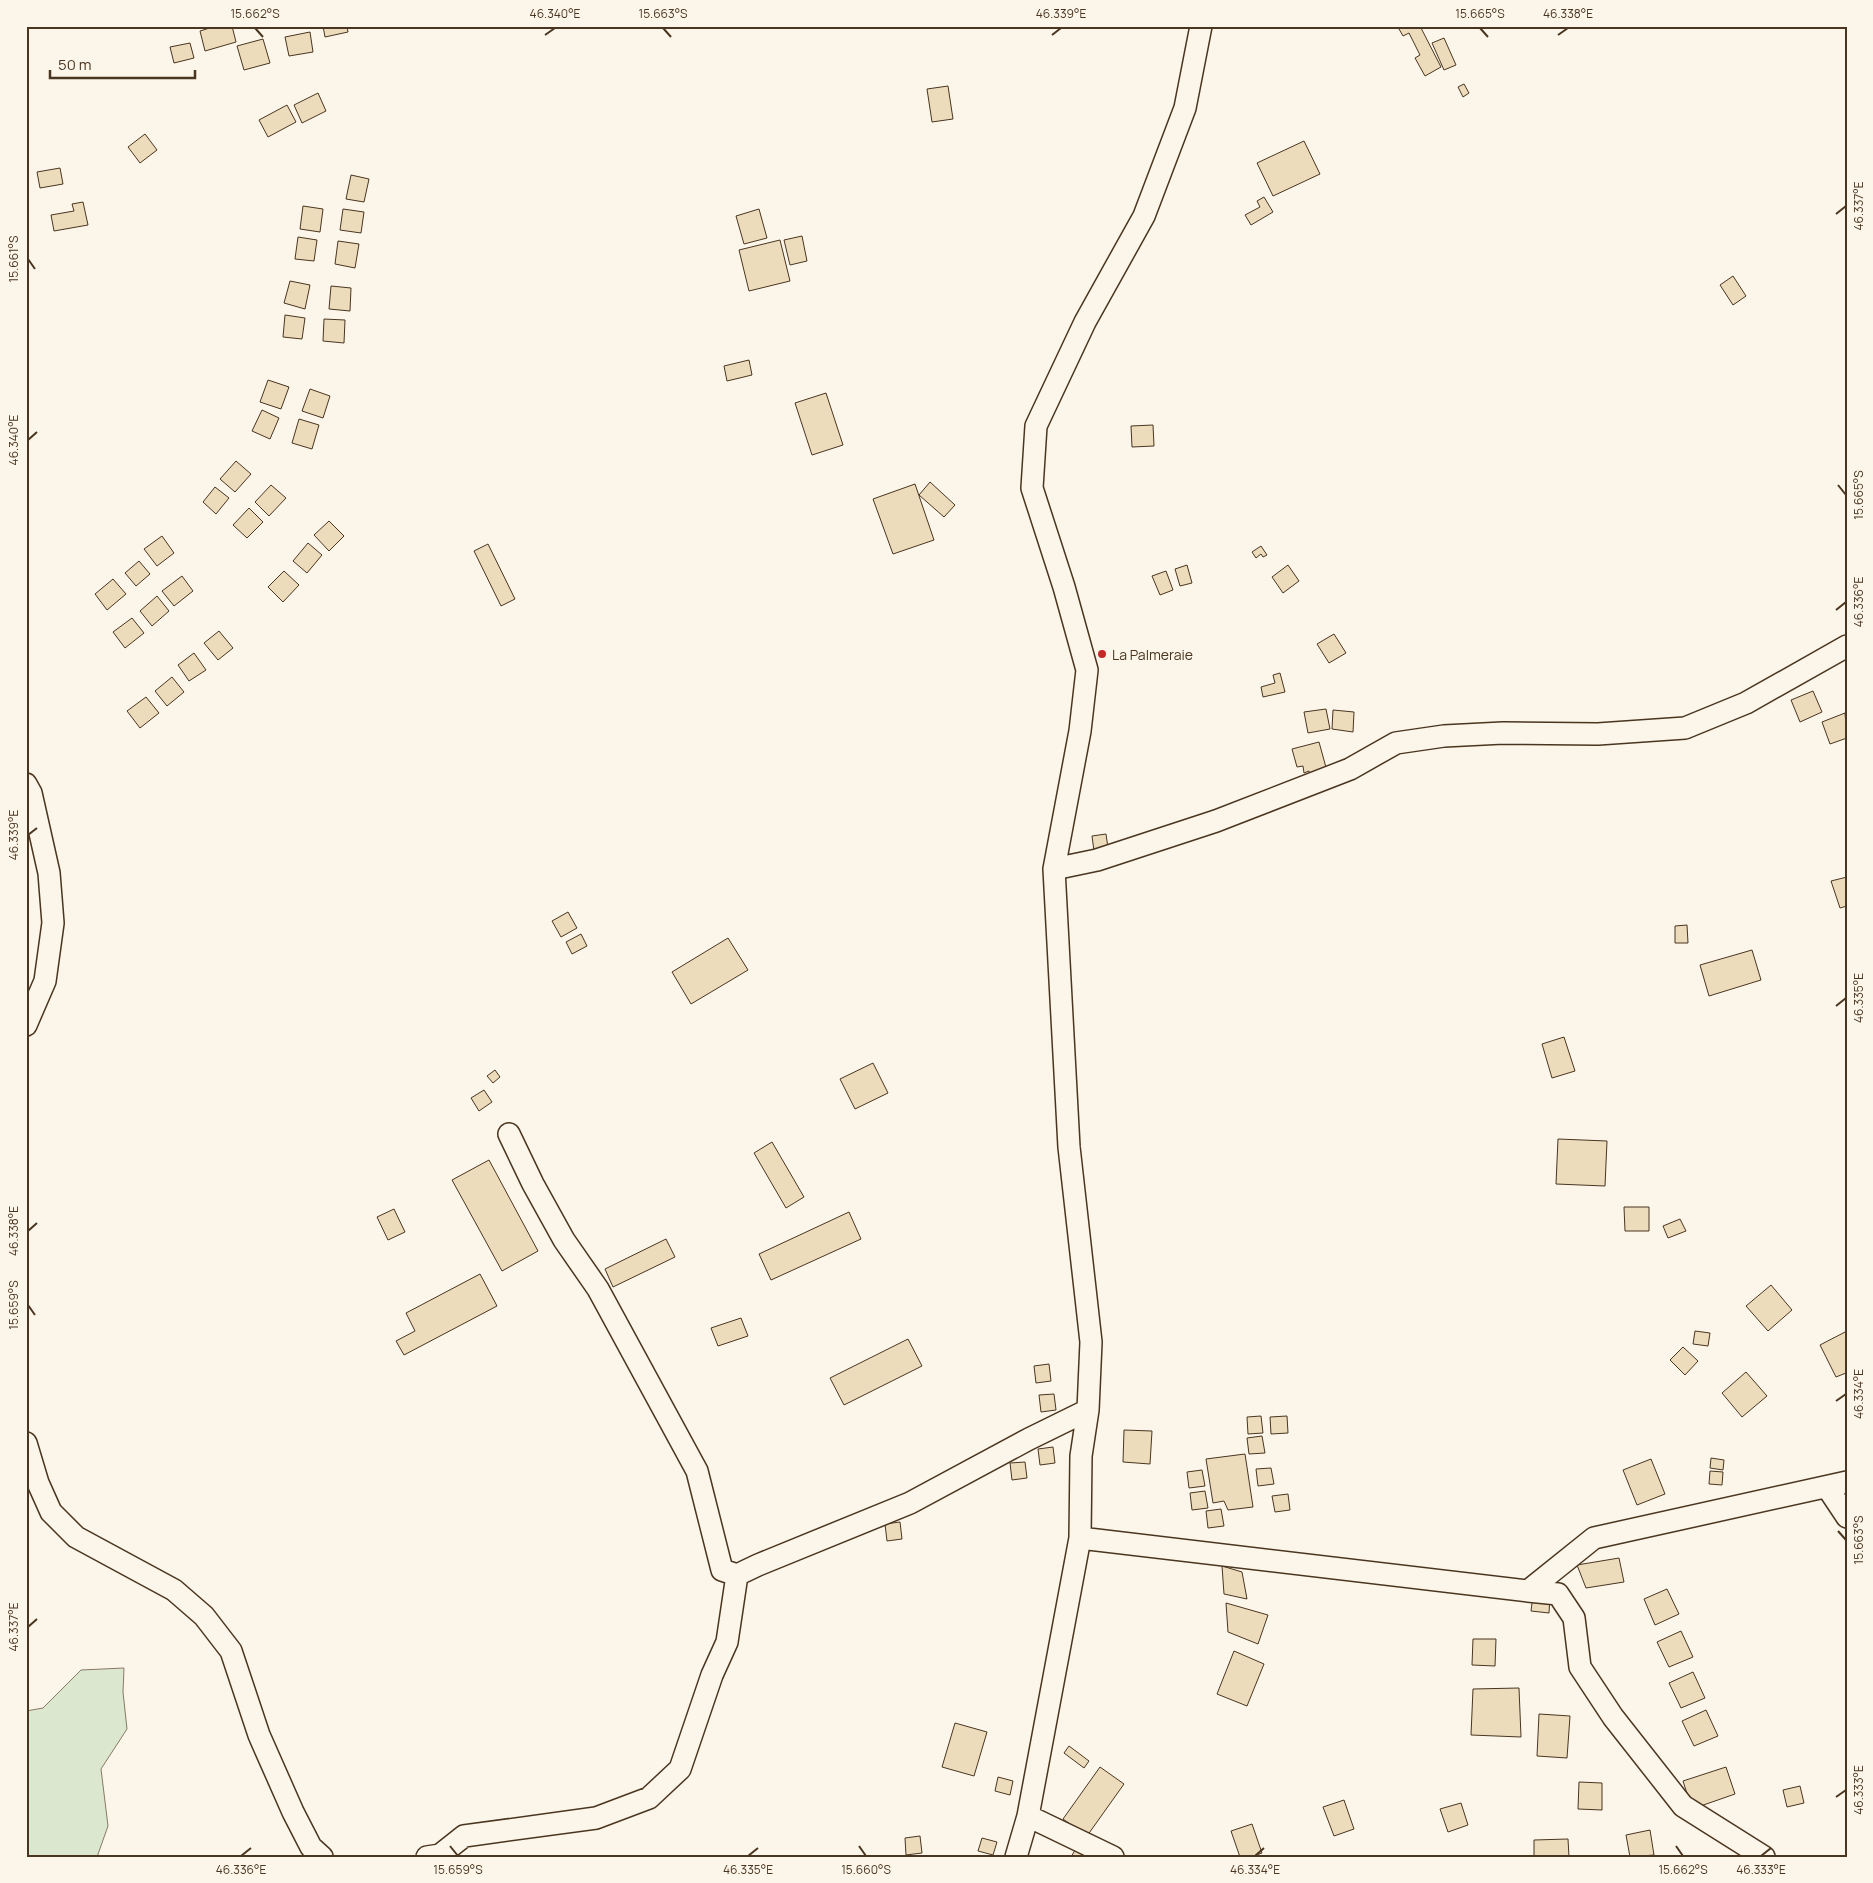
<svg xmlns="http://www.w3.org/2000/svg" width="1873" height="1883" font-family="Manrope,sans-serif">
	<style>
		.green { fill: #dce7d0; stroke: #887966 }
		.building { fill: #ecdcbc; stroke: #4a3520 }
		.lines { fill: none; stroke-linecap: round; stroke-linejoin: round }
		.minor-casing { stroke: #4a3520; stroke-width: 24 }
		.minor { stroke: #fbf6e9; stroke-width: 21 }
		.ticks { fill: none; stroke: #4a3520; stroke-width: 2 }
		.poi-dot { fill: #c62828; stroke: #fbf6e9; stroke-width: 2 }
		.labels { text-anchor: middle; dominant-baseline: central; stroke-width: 4; stroke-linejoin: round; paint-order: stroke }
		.poi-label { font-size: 14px; fill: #4a3520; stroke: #fbf6e9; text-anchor: start }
		.neatline { fill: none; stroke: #4a3520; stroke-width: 2 }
		.ticks-label { font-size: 12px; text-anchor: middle; fill: #4a3520 }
	</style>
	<rect width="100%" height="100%" fill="#fbf6e9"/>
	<!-- green -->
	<path class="green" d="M124,1668l-1,24 4,37 -26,40 7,57 -11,31h-71v-146l17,-3 38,-38z"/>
	<!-- building -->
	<path class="building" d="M216,26h16l4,16 -31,9 -5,-20z
		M323,26h24l1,6 -23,5z
		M1405,26h15l21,41 -16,9 -10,-18 5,-3 -11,-22 -6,3 -4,-7z
		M310,32l3,20 -24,4 -4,-19z
		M1444,38l12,27 -12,5 -12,-27z
		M263,39l7,24 -26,7 -7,-24z
		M190,43l4,15 -20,5 -4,-16z
		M1464,84l5,9 -6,4 -5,-10z
		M948,86l5,33 -21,3 -5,-33z
		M318,93l8,18 -24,12 -8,-18z
		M287,105l9,17 -28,15 -9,-17z
		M145,134l12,16 -17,13 -12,-16z
		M1304,141l16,33 -47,22 -16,-33z
		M60,168l3,16 -23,4 -3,-16z
		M351,175l18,4 -5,23 -18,-3z
		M1264,197l9,15 -22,13 -6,-10 15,-8 -3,-6z
		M83,202l5,23 -34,6 -3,-16 23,-4 -2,-7z
		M303,206l20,3 -3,23 -20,-3z
		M343,209l21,3 -3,21 -21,-3z
		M759,209l8,29 -23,6 -8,-28z
		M802,236l5,25 -17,4 -6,-25z
		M298,237l19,3 -3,21 -19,-2z
		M780,240l10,41 -41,10 -10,-41z
		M338,241l21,3 -4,24 -20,-4z
		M1733,276l13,20 -13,9 -13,-20z
		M290,281l20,4 -5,24 -21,-6z
		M331,286l20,2 -1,23 -21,-2z
		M285,315l20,3 -3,21 -19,-2z
		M324,319l21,1 -1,23 -21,-2z
		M749,360l3,15 -25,6 -3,-15z
		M268,380l21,7 -8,22 -21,-7z
		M310,389l20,7 -7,22 -21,-7z
		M826,393l17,52 -31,10 -17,-52z
		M262,410l17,8 -9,21 -18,-8z
		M299,419l20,6 -7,24 -20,-6z
		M1153,425l1,21 -22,1 -1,-21z
		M236,461l15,13 -16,18 -15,-13z
		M930,482l25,23 -11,12 -25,-22z
		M915,484l19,56 -41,14 -20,-55z
		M271,485l15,13 -17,18 -14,-14z
		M215,487l14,11 -13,16 -13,-12z
		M249,508l14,14 -16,16 -14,-13z
		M329,521l15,15 -15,15 -15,-16z
		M162,536l12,17 -17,13 -13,-17z
		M308,543l14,12 -15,18 -14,-12z
		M488,544l27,55 -14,7 -27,-55z
		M1261,546l6,9 -4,2 -2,-3 -5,4 -4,-6z
		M139,561l11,13 -14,12 -11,-13z
		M1187,565l5,18 -12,3 -5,-17z
		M1288,565l11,16 -16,12 -11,-16z
		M284,571l15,14 -16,17 -15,-15z
		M1166,571l7,19 -13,5 -8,-19z
		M182,576l11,15 -19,15 -12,-15z
		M113,579l13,15 -19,16 -12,-16z
		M157,596l12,15 -17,15 -12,-15z
		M132,618l12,15 -19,15 -12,-16z
		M219,631l14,17 -15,12 -14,-17z
		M1334,634l12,19 -17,10 -12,-19z
		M194,653l12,17 -17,11 -11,-16z
		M1280,673l5,19 -22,5 -2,-10 14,-4 -2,-8z
		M172,677l12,15 -17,14 -12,-15z
		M1813,691l9,21 -22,10 -9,-22z
		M146,697l13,16 -19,15 -13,-17z
		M1326,709l4,20 -22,4 -4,-21z
		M1333,710l21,2 -1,20 -21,-3z
		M1845,713l2,25 -17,6 -8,-22z
		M1319,742l8,29 -17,4 -1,-4 -5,2 -1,-7 -6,1 -5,-18z
		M1106,834l2,14 -14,3 -2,-15z
		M1847,877v29l-7,2 -9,-27z
		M568,912l9,16 -16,9 -9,-16z
		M1687,925l1,18h-13v-17z
		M581,934l6,12 -15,8 -6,-12z
		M728,938l20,32 -57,34 -19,-32z
		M1752,950l9,30 -52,16 -9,-31z
		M1564,1037l11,34 -23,7 -10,-34z
		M873,1063l15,30 -33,16 -15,-30z
		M495,1070l5,7 -7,6 -6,-7z
		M484,1090l8,12 -13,9 -8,-13z
		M1558,1139l49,2 -2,45 -49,-2z
		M772,1142l32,55 -18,11 -32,-55z
		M489,1160l49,91 -36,20 -50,-91z
		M1624,1207h25v24h-24z
		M394,1209l11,23 -17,8 -11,-23z
		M849,1212l12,27 -90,41 -12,-26z
		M1680,1219l6,12 -18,7 -5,-12z
		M666,1239l9,18 -62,30 -8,-18z
		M480,1274l17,32 -93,49 -8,-14 19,-10 -9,-18z
		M1771,1285l21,25 -24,21 -22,-25z
		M741,1318l7,18 -30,10 -7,-18z
		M1695,1331l15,2 -2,13 -15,-2z
		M1847,1331v44l-1,-2 -10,4 -16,-32z
		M908,1339l14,27 -78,39 -14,-27z
		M1683,1347l15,14 -13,14 -15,-15z
		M1049,1364l2,17 -15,2 -2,-17z
		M1746,1372l21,24 -25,21 -20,-24z
		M1054,1394l2,16 -15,2 -2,-17z
		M1261,1416l2,17 -15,1 -1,-17z
		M1287,1416l1,17 -17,1 -1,-17z
		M1124,1430l28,1 -2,33 -27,-2z
		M1262,1436l3,17 -16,1 -2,-16z
		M1053,1447l2,16 -15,2 -2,-16z
		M1245,1454l8,53 -25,3 -4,-9 -11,2 -7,-44z
		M1711,1458l13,2 -1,10 -13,-2z
		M1651,1459l14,35 -28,11 -14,-35z
		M1025,1462l2,16 -15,2 -2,-17z
		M1271,1468l3,16 -16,2 -2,-17z
		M1202,1470l3,16 -16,2 -2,-16z
		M1710,1471l13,1 -1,13 -13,-1z
		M1205,1491l3,17 -16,2 -2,-17z
		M1288,1494l2,16 -15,2 -3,-16z
		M1221,1509l3,17 -16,2 -2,-17z
		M900,1522l2,17 -15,2 -2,-17z
		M1619,1558l5,24 -38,6 -9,-23z
		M1222,1566l20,6 5,27 -23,-5z
		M1667,1589l12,25 -24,11 -11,-26z
		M1533,1595l17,2 -1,16 -18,-2z
		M1226,1603l42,12 -10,29 -30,-12z
		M1681,1631l12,26 -24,10 -12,-25z
		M1473,1639h23l-1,27 -23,-1z
		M1234,1651l30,13 -17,42 -30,-12z
		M1693,1672l12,26 -24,10 -12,-25z
		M1519,1688l2,49 -50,-2 2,-46z
		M1706,1710l12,26 -24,10 -12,-25z
		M1539,1714l31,2 -3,42 -30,-2z
		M955,1723l32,9 -13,44 -32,-9z
		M1069,1746l20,15 -5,7 -20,-15z
		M1100,1767l24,17 -37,52 -24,-17z
		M1726,1767l9,27 -43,15 -9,-28z
		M998,1777l15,4 -3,14 -15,-4z
		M1579,1782l23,1v27l-24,-1z
		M1800,1786l4,17 -17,4 -4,-17z
		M1344,1800l10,29 -20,7 -11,-29z
		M1461,1803l7,22 -20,7 -8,-23z
		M1252,1824l10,29 -11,4h-11l-9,-26z
		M1650,1830l4,25 -24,2 -4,-22z
		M920,1836l2,17 -16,2 -1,-17z
		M982,1838l15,4 -4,13 -15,-4z
		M1568,1839l1,18h-35v-17z
		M1078,1845l18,12h-25z"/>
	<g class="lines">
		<defs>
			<path id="minor" d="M26,784l5,9 18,80 4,50 -8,58 -19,44
				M1054,869l43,-9 119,-39 134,-52 46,-26 48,-7 59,-3 95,1 87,-6 61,-25 101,-57
				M509,1134l24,50 31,56 34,49 99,182 25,99 15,5 21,-10 152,-62 119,-64 59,-29
				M26,1443l12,40 13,29 25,25 98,53 30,26 27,35 28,84 34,77 18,35 11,10
				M1827,1487l20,30
				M1080,1538l448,53 66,-53 253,-56
				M1528,1591l30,3 16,24 6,49 33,50 70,89 81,51
				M1028,1816l85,41
				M427,1857l13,-2 24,-19 132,-18 53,-20 31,-29 32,-94 15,-33 10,-67
				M1016,1857l12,-41 52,-278 1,-82 7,-46 3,-68 -22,-195 -15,-278 26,-138 7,-61 -23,-83 -32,-99 4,-62 49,-104 59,-106 41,-108 16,-82"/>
		</defs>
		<!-- minor casing -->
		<use href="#minor" class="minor-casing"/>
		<!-- minor -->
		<use href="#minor" class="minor"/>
	</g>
	<!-- ticks -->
	<path class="ticks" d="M255,28l8,9M663,28l8,9M1480,28l8,9M545,35l10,-7M1052,35l9,-7M1558,35l10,-7M1836,214l10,-8M28,259l7,10M28,440l9,-8M1838,485l8,10M1836,610l10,-8M28,835l9,-7M1836,1006l10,-8M28,1231l9,-8M28,1305l7,10M1836,1401l10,-7M1838,1531l8,9M28,1627l9,-8M1836,1797l10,-7M450,1846l8,10M859,1846l7,10M1676,1846l7,10M241,1856l10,-8M748,1856l10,-8M1255,1856l9,-8M1761,1856l10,-8"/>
	<!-- markers -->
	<circle class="poi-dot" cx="1102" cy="654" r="5"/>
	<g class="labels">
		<!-- poi labels -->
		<g class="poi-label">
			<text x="1112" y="654">La Palmeraie</text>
		</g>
	</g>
	<!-- border -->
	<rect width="1873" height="1883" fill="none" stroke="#fbf6e9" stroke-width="55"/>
	<!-- scale -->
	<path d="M50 70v8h145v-8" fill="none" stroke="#4a3520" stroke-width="2.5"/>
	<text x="58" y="70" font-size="15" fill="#4a3520" stroke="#fbf6e9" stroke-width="4" paint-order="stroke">50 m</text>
	<rect x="28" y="28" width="1818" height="1828" class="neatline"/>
	<g class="ticks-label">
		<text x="255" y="18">15.662°S</text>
		<text x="555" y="18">46.340°E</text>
		<text x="663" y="18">15.663°S</text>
		<text x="1061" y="18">46.339°E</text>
		<text x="1480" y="18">15.665°S</text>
		<text x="1568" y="18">46.338°E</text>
		<text transform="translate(1859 206) rotate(-90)" y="4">46.337°E</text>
		<text transform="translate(14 259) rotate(-90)" y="4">15.661°S</text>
		<text transform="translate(14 440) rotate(-90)" y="4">46.340°E</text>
		<text transform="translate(1859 495) rotate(-90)" y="4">15.665°S</text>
		<text transform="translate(1859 602) rotate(-90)" y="4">46.336°E</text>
		<text transform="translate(14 835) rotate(-90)" y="4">46.339°E</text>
		<text transform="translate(1859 998) rotate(-90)" y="4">46.335°E</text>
		<text transform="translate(14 1231) rotate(-90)" y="4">46.338°E</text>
		<text transform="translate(14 1305) rotate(-90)" y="4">15.659°S</text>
		<text transform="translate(1859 1394) rotate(-90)" y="4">46.334°E</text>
		<text transform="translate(1859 1540) rotate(-90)" y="4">15.663°S</text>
		<text transform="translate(14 1627) rotate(-90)" y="4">46.337°E</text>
		<text transform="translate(1859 1790) rotate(-90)" y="4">46.333°E</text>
		<text x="241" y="1874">46.336°E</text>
		<text x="458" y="1874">15.659°S</text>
		<text x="748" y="1874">46.335°E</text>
		<text x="866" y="1874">15.660°S</text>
		<text x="1255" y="1874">46.334°E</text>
		<text x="1683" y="1874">15.662°S</text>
		<text x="1761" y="1874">46.333°E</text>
	</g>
</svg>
